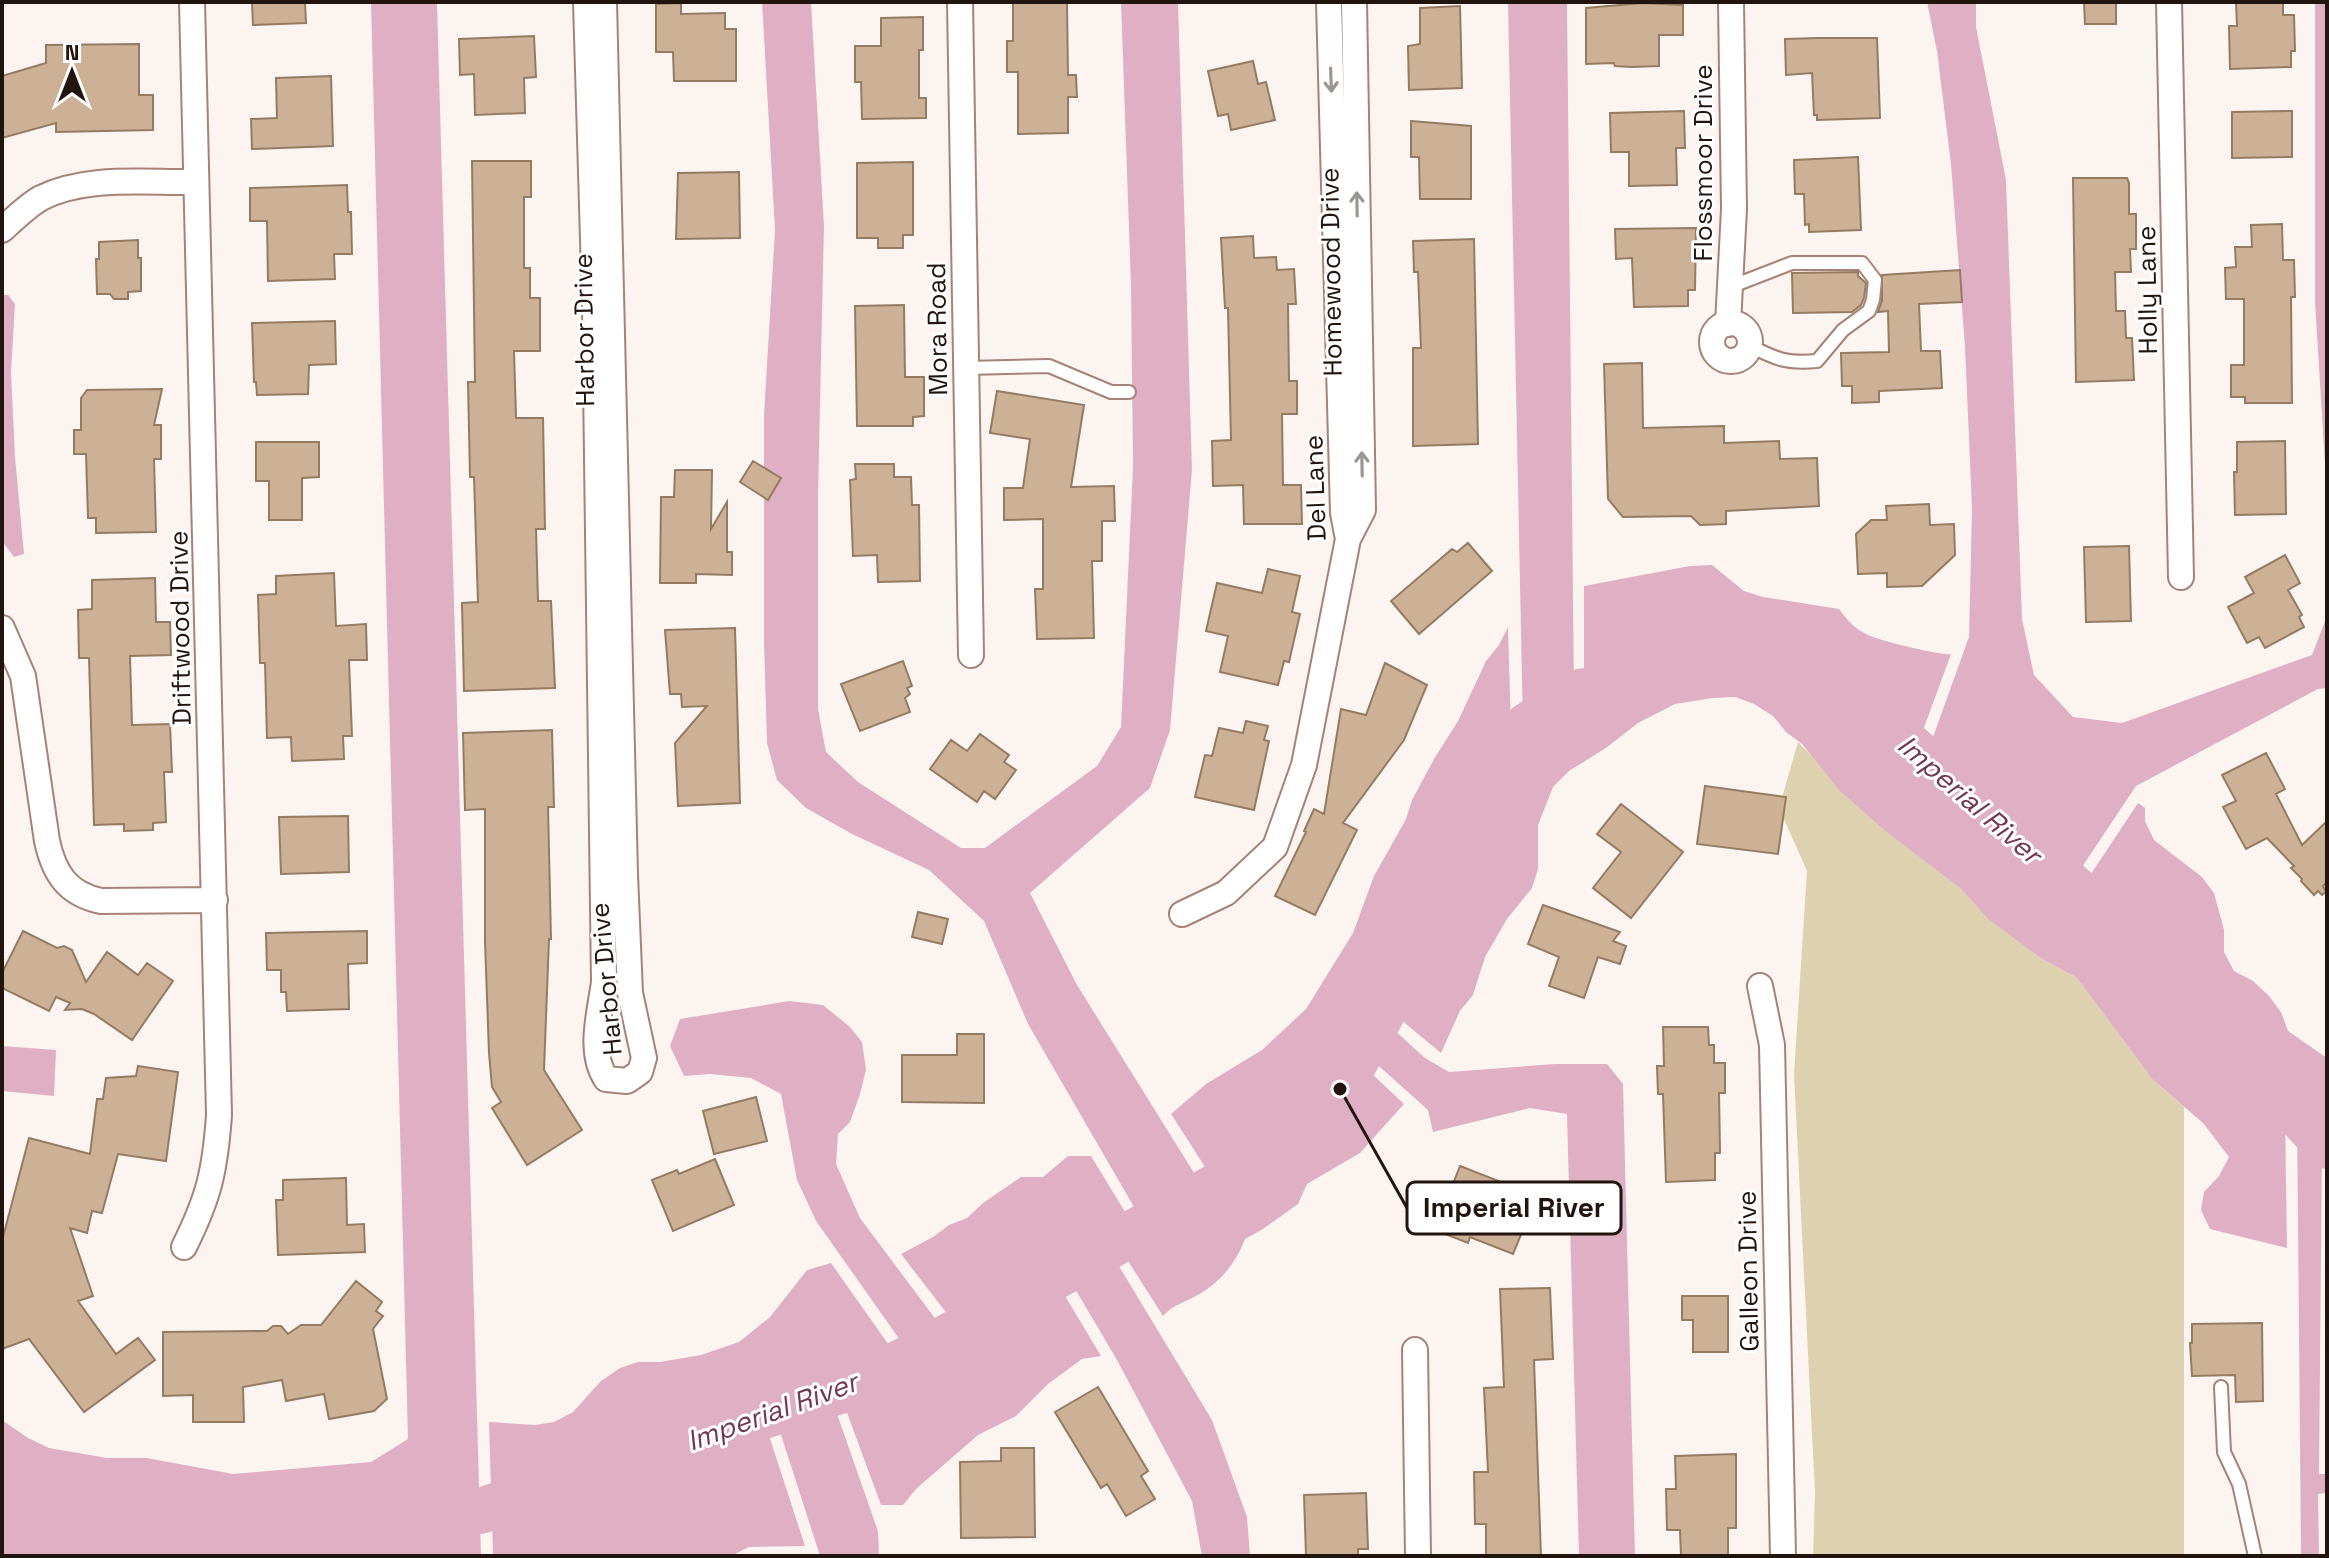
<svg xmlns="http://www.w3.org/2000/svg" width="2329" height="1558" font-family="'Space Grotesk',sans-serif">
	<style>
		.green { fill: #ddd1b0 }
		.water { fill: #dfb0c4 }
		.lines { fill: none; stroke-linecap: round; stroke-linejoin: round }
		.river { stroke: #dfb0c4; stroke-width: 46 }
		.building { fill: #cdb197; stroke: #947b62; stroke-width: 2 }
		.service-casing { stroke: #a68376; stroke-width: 16 }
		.minor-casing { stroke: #a68376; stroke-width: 28 }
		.service { stroke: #fff; stroke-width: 12 }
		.minor { stroke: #fff; stroke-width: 24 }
		.oneway { stroke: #9c9693 }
		.labels { text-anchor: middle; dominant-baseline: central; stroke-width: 6; stroke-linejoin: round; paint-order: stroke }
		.street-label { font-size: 26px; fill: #221510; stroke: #fff }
		.water-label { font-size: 28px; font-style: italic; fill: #723753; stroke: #fff }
		.leader { fill: none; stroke: #221510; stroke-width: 3 }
		.callout-dot { fill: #221510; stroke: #fff; stroke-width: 3 }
		.callout { fill: #fff; stroke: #221510; stroke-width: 3 }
		.callout-label { font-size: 28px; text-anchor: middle; font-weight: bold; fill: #221510 }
	</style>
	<rect width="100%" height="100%" fill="#fcf4f1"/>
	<!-- green -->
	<path class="green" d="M1798,742l92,93 70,53 28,31 51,38 38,21 75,101 32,28v449h-371l2,-63 -21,-419 13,-203 -28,-63z"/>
	<!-- water -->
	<path class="water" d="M371,2h66l44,1554h-479v-136l26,18 21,10 58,10h40l86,16 138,-12 37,-23z
		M762,2h49l13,224 -6,270v213l8,43 32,30 103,66h24l112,-82 24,-39 12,-260 -2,-181 -10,-284h57l14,468 -22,260 -20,58 -120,105 47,92 129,207 -61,34 -117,-202 -44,-103 -55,-51 -77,-36 -46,-26 -29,-28 -10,-37 -3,-100v-228l11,-185z
		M1508,2h59l7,691 -51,36z
		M1927,2h49v25l30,153 16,439 12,56 39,42 49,6 190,-68 15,-39v72l-9,1 -182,97 -66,99 -145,-126 44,-122 3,-129 -7,-161 -14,-183 -14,-113z
		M2315,2h12v495l-12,-195z
		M2,295h6l7,9 -4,68 4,85 9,97 -10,3 -12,-16z
		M1712,565l32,26 19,6 76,12c8,11 16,20 29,26 10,5 73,21 83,19l-37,101 1,11 148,129 7,2 7,-2 61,-92 7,5v13l9,19 48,37 12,16 10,37v22l10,19 19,10 16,15 12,16 7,19 39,27v71l-29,-27 -7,2 -6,11 2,133 -77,-19 -9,-19 3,-18 15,-16 10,-19 -26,-34 -51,-44 -75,-101 -38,-21 -51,-38 -28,-31 -70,-53 -50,-44 -38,-47 -16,-12 -13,-16 -19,-12 -19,-7 -22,1 -38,6 -37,19 -32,25 -37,23 -16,16 -15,38v44l-6,19 -25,31 -22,38 -12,38 -13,16 -19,42 -58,-48h-7c-12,12 -24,33 -25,49l53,50 -44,49 -53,31 -9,20 -35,25 -18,10c-10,27 -29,48 -55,60 -12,6 -18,7 -27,17l-51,-80h-9l-43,25 -6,6 1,12 46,77 -19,3 -34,25 -32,32 -38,19 -62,54 -13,16h-22l-45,-122 -9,-1 -56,19 -6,4 -2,12 42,129 -56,1 -18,9h-238l-4,-134 46,3 19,-3 19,-10 28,-31 19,-13 18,-6h22l41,-7 38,-13 31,-25 37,-47 24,-7 72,102c15,10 37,-10 51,-18 7,-6 7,-11 4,-19l-57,-74 32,-17 16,-12 18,-7 16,-15 38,-26h22l25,-21h23l50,82h10l61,-35 6,-10 -2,-9 -45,-70 35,-30 56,-34 44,-41 47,-76 21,-57 32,-57 6,-19 22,-41 24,-38 28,-60 13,-16 9,-18 3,102 5,10 13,1 51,-37 4,-6v-111l106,-20z
		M789,1001l34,4 27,22 12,15 4,28 -6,24 -10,28 -12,12 -2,30 24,54 89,119 -37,20 -96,-136 -19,-41 -16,-86 -30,-16 -41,-4 -26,2 -14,-30 10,-27z
		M1380,1017l45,41 24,14 106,-8h52l16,20 12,472h-56l-12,-442 -37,-6 -97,24 -5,-22 -67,-60z
		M2,1046l54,4 -2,46 -52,-5z
		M2297,1114l25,27 -3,333h8v19l-9,1 1,62h-18z
		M1108,1248l104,172 35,97 3,39h-48l-10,-55 -75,-141 -52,-88z
		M830,1394l48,137 1,25h-59l-46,-143z"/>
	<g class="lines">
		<!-- river -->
		<path class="river" d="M1864,720l27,10 236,204
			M1477,787l27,-45 70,-49 73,-12
			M2248,1060l79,86
			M703,1436l146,-48 63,-31 308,-173 120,-95 60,-108 8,-30
			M420,1519l60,-8 72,-24"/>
	</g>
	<!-- building -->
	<path class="building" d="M252,2h53l1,21 -53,2z
		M1013,2h54l1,73h8l1,22h-9v36l-50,1v-62h-11v-31h6z
		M2084,2h32v22h-31z
		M2236,2h47v13h11l1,36h-4v16l-61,2 -1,-43h8z
		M681,3v11l44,-1v16h11v52h-62l-1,-29h-17v-48z
		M1643,3l40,2v30h-24v31l-28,1 -16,-1 -1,-3 -28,1v-56z
		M1460,6l2,82 -53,2 -1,-44 12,-2v-36z
		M923,17v33h-4v48h7v20l-64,1 -1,-37h-6v-36h26v-28z
		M534,36l2,41 -12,1 1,35 -50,2 -1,-41 -14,1 -1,-36z
		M1818,38h59l3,80 -63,2v-5h-3l-2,-42 -26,2 -1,-36z
		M139,44v51h14v35l-97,2v-9l-54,15v-62l44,-13v-18z
		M1253,61l5,23 8,-2 9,38 -44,10 -3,-16 -10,2 -10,-45z
		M331,76l2,70 -81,3 -1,-30 26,-1 -1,-40z
		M1684,111l1,37h-9l1,37 -48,1v-34h-18l-1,-39z
		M2292,111v46l-60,1v-46z
		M1411,121l60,5v73h-51l-1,-42h-8z
		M1858,157l3,73 -52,2v-8l-4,1 -1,-31h-9l-1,-34z
		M472,161h59v36h-7v71h6v30h10v53h-26l2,67h27l2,111h-9l2,72h13l4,87 -91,3 -2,-88 16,-1 -4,-125h-4l-2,-95h7z
		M913,162v73h-10v13h-25v-10h-21v-75z
		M739,172l1,66 -64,1 2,-66z
		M2073,178h54l2,5v31h7v35h-6l1,23h-16l1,39h9l1,27h6l2,42 -58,2z
		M347,185l1,27h3l1,42h-18l1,25 -67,2 -1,-60h-17v-33z
		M2282,224l1,36h11l1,37h-4l1,106h-47v-6h-14v-32h13v-66h-18l-1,-31 11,-1 -1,-20h17l-1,-22z
		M1696,228l-1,62h-7v16l-54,1 -2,-49 -16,1 -1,-30z
		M1253,236l1,22 22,-1 1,13 17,-1 2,35h-8l1,77h8v33h-15l1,71h18l1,39h-58l-1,-39 -30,1 -1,-45 19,-1 -3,-132h-3l-4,-70z
		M1474,239l4,205 -65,2v-98h8l-3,-76h-4l-1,-31z
		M138,240v18h3v33l-13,1v7h-14l-4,-5h-13l-1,-35h3v-17z
		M1960,270l2,32 -43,2 2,47h19l2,37 -63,3v11l-27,1v-17h-10l-1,-33 48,-1 -1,-41 -10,1 4,-11v-26z
		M1858,272v4l8,7 -2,15 -3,7 -9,7 -59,1 -1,-40z
		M904,305l1,72h19v39l-11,1v9h-56l-2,-120z
		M335,321l1,43 -27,1 -1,29 -51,1 -1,-13h-2l-2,-59z
		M1642,363l1,65 81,-2v17l55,-2 1,18 37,-1 2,48 -93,5v13l-26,1 -9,-9 -68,1 -15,-18 -4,-135z
		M162,389l-8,36h7v34h-7l2,73 -60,1v-15h-8l-2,-64h-12v-24h7v-32l6,-8z
		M997,391l87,14 -13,82 43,-1 1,35h-13v40h-10l2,77 -57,1 -2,-50h8v-70l-39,1v-32h19l7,-49 -40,-6z
		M2285,441l1,73 -51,1 -1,-43h3v-30z
		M256,442h63v35l-17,1v42h-33v-39h-13z
		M753,461l28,17 -13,22 -28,-18z
		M855,464h39v13h17l1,28h7l1,76 -42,1 -1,-27 -24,1 -3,-76 6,-1z
		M675,470h37l-1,59 16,-27v50h5v23l-36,-1v9h-36l1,-86h13z
		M1929,504l1,21 24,-1 1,31 -33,31 -35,1v-14l-29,1 -2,-40 15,-14h16l-1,-14z
		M1468,543l24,28 -73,63 -28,-33 61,-52 5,3z
		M2129,546l2,75 -45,1 -2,-75z
		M2285,555l15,28 -12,7 14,25 -3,2 5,10 -39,21 -6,-11 -12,6 -19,-36 26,-14 -9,-16z
		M1268,569l32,7 -8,36 8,2 -11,48 -5,-1 -6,24 -58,-13 8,-36 -22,-5 11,-48 45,10z
		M334,573l2,53 30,-2 1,36h-18l3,76h-9l1,23 -52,2 -1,-24 -24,1 -2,-75h-5l-2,-68 18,-1v-18z
		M155,578l1,44h14l1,33 -41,1 2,69 38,-1 2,48h-8l2,50 -13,1v7l-29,1v-7l-30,1 -5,-167h-10l-1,-48 14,-1v-29z
		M735,628l5,175 -62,3 -3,-63 32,-37 -25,1 -1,-13h-11l-5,-64z
		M903,661l9,25 -5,2 3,6 -5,4 5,14 -50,19 -19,-47z
		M1385,663l42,22 -23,55 -61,83 14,7 -42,85 -40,-19 31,-64 -2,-1 10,-22 10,5 17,-105 25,6z
		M1246,721l22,5 -4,14 5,1 -15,69 -59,-13 10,-42 7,1 7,-28 24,5z
		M552,730l2,77h-6l3,132h-2l-5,131 38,60 -55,35 -35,-57 9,-6 -9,-15 -3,-34 -4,-112v-132l-20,1 -2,-77z
		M980,734l29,21 -5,7 12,8 -21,29 -11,-8 -7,11 -47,-33 21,-29 16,11z
		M2266,753l19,36 -9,5 26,51 25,-24v61l-4,4 3,6 -4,3 -4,-4 -4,4 -13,-14 1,-2 -11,-11 3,-2 -27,-28 -21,11 -23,-42 13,-6 -14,-26z
		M1705,786l81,11 -8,57 -81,-10z
		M1621,804l62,48 -52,66 -38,-30 28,-36 -24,-18z
		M348,816l1,56 -68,2 -2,-57z
		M1543,905l77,27 -7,9 13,5 -6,18 -22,-7 -14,41 -35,-12 10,-29 -31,-13z
		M918,912l30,7 -6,25 -30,-7z
		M23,931l34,17 7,-2 8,4 14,32 21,-30 31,23 9,-12 26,18 -41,59 -38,-26 -12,-5 -17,1 5,-7 -14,-6 -7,14 -47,-23v-15z
		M367,931v32l-19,1 1,45 -62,2 -1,-19h-5v-22h-14l-1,-37z
		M1663,1027h45l1,18h5v18h11v30h-6l1,60h-5v27l-49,2 -3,-88h-5l-1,-28h7z
		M957,1034h27v69l-82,-1v-47h55z
		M138,1066l40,6 -12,89 -48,-7 -16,59 -10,-2 -5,22 -17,-5 23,68 -15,5 38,53 22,-16 17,22 -71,52 -55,-73 -27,10v-108l27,-103 61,16 7,-55h6l3,-21 30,-2z
		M756,1097l11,44 -53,13 -11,-43z
		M715,1159l19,46 -61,26 -21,-51 25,-10 2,4z
		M1460,1166l77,30 -24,58 -43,-17 -2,6 -33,-13z
		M346,1178l1,47 17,-1 1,28 -87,3 -2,-55h7v-20z
		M356,1281l26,21 -6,9 7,5 -10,13 14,70 -13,12 -45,8 -5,-25 -38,7 -4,-21 -39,7 1,35h-51v-27l-30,1v-64l104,-1 6,-5h8l7,8 13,-9h20z
		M1550,1288l3,71 -19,1 7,196h-55v-32h-11l-1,-52h14l-4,-84 20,-1 -4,-98z
		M1682,1296h46v56h-35v-32h-11z
		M2262,1323l1,78 -27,1 -1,-27 -43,1 -2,-33h2v-19z
		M1098,1387l50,84 -7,5 14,23 -29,17 -19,-32 -6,4 -46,-76z
		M1001,1448h33l1,89 -74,1 -1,-76 41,-1z
		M1736,1454v74h-8v28h-47l-1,-26h-13l-1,-41h10l-1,-33z
		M1366,1493l2,56h-10v7h-52l-2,-61z"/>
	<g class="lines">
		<defs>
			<path id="service" d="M1730,287l62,-24h70l13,17 -2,20 -4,11 -26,19 -26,31c-30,3 -41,-2 -67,-15
				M966,368l83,-2 62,26h18
				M2221,1387l3,65 15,32 16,72"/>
			<path id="minor" d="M586,2l9,305 9,675c-4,31 -16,69 2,97l21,2 13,-9 4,-14 -14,-65 -5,-118 -21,-873
				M960,2l11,653
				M2169,2l12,575
				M2,230c12,-11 25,-24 39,-32 46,-23 105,-15 155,-16
				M1712 342a19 19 0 1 1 38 0a19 19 0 1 1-38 0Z
				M1728,324l6,-115 -3,-207
				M1348,539l15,-29 -9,-508
				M2,628l21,48 24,165c7,32 20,53 54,60l114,-1
				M1182,914l44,-21 49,-46 29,-82 44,-226 -5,-26 -14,-511
				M1760,986l12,59 11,511
				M184,1247c25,-50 31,-76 35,-132l-27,-1113
				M1415,1350l3,206"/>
		</defs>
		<!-- service casing -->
		<use href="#service" class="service-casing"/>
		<!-- minor casing -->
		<use href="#minor" class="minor-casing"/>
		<!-- service -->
		<use href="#service" class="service"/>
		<!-- minor -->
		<use href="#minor" class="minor"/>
	</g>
	<!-- one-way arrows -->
	<defs><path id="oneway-shaft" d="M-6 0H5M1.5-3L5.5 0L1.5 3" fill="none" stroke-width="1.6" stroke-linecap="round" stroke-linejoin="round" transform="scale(2)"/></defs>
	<g class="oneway">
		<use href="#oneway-shaft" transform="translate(1331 80) rotate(88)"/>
		<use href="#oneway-shaft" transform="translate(1357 204) rotate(-91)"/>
		<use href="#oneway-shaft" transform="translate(1362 464) rotate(-91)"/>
	</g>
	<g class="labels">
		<!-- street labels -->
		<g class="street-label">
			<text transform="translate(1703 163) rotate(-90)">Flossmoor Drive</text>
			<text transform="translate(1331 272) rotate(-91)">Homewood Drive</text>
			<text transform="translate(2147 290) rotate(-91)">Holly Lane</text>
			<text transform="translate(937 329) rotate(-91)">Mora Road</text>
			<text transform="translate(584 330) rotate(-91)">Harbor Drive</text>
			<text transform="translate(1315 488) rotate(-92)">Del Lane</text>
			<text transform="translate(180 628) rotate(-91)">Driftwood Drive</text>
			<text transform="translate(606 979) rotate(-95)">Harbor Drive</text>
			<text transform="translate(1748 1271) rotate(-91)">Galleon Drive</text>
		</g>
		<!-- water labels -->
		<g class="water-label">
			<text transform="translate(1970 799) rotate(41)">Imperial River</text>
			<text transform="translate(772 1411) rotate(-20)">Imperial River</text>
		</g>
	</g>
	<!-- callouts -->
	<path class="leader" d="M1340 1089L1407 1208"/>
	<circle class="callout-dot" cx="1340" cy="1089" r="8"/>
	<rect class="callout" x="1407" y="1182" width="214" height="52" rx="8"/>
	<g class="callout-label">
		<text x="1514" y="1217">Imperial River</text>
	</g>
	<!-- border -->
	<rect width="2329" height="1558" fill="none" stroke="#221510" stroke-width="8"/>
	<!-- north arrow -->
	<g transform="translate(72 72)" stroke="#ffffff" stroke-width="6" paint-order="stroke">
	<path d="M0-6L14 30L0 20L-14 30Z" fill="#221510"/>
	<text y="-12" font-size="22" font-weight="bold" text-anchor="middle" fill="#221510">N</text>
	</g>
</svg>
